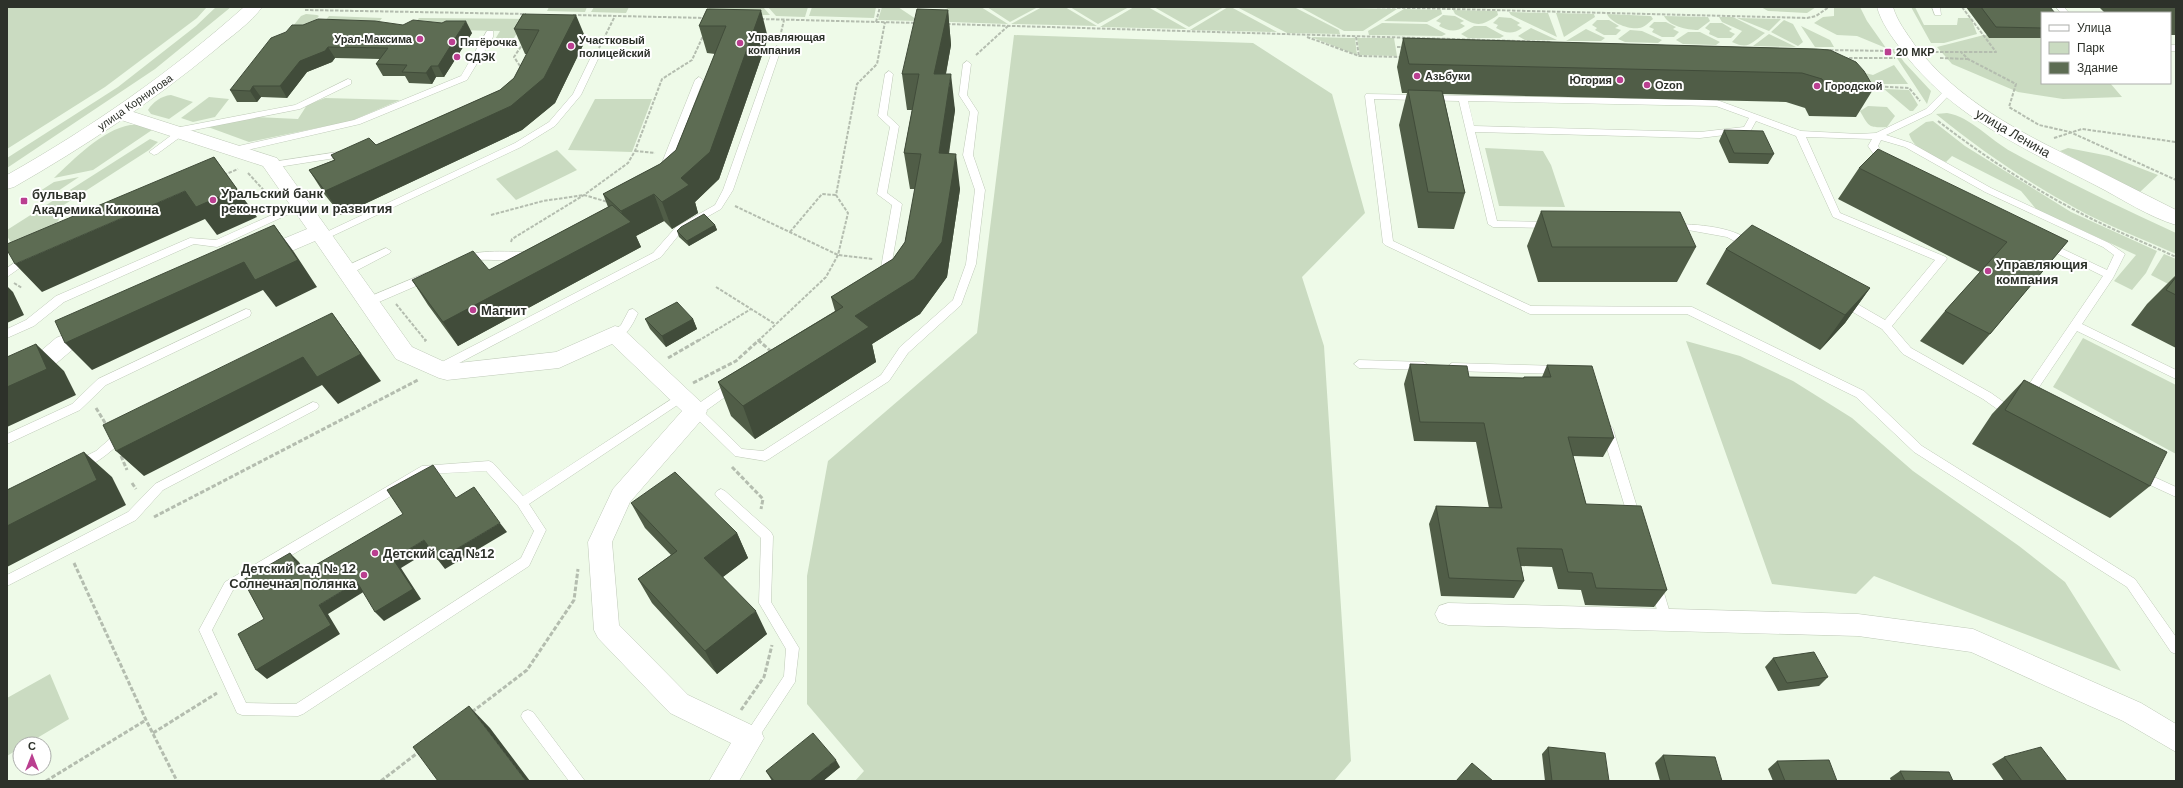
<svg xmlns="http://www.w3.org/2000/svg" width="2183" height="788" font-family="Helvetica,sans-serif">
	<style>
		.green { fill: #cadbc1 }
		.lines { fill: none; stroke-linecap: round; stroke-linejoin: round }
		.lane-casing { stroke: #bfcab8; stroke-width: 1 }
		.street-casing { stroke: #bfcab8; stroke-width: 1 }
		.secondary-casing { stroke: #bfcab8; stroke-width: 1 }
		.path-far1 { stroke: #b4bdaf; stroke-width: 2; stroke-dasharray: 3.5 1.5; stroke-linecap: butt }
		.path { stroke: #b4bdaf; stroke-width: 3; stroke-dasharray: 4.5 2; stroke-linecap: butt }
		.lane { fill: #fff; fill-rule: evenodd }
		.street { fill: #fff; fill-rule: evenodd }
		.secondary { fill: #fff; fill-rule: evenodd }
		.wall { fill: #505d47 }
		.shaded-wall { fill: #414c3a }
		.building { fill: #5d6c53; stroke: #414c3a }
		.poi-dot { fill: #ba3f90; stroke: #fff; stroke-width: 1.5 }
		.labels { text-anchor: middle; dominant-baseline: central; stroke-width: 4; stroke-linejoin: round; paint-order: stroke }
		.far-poi-label { font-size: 11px; font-weight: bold; fill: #2d312a; stroke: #fff; text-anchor: start }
		.far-street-label { font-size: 11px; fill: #2d312a; stroke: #fff }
		.street-label { font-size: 13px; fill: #2d312a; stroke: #fff }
		.poi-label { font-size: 13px; font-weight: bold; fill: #2d312a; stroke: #fff; text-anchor: start }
	</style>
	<rect width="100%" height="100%" fill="#eefae8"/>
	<!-- green -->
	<path class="green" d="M7,7h200l-10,11 -92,69 -98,62z
		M216,7h15l-76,62 -148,99v-10l111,-71 78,-61z
		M549,7h38l-2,5 -38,-1z
		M594,7h35l-3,6 -35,-1z
		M710,7h53l7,8h-64z
		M768,7h40l-3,10 -29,-1z
		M812,7h64l-2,11 -65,-2z
		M882,7h16l21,14 -41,-1z
		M950,7h31l27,17 -86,-3z
		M987,7h51l-28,15z
		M1042,7h23l32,19 -86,-2z
		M1070,7h59l-31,17z
		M1134,7h14l39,22 -87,-2z
		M1154,7h70l-35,20z
		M1228,7h3l46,25 -87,-2z
		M1237,7h57l45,23 1,4 -53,-1z
		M1300,7h7l90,2 -34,22h-19z
		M1761,7h55l-9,6 -39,-2z
		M1834,7h26l7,14 19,27 -29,-12 -20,-1 -23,-12 9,-6 11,-1z
		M1911,7h4l9,18h33l1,-7h13l6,16 -33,9h-13z
		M1404,9l37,1 1,4 -15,8 -43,-1z
		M1453,10l44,1 1,4c-20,14 -22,10 -43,-1z
		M1509,12l39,1 9,24 -46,-22z
		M1556,13l38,1 1,3 -31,20z
		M306,14l11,1 2,1 -9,10h-17l8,-10z
		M1607,14l44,2 2,3c-4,3 -9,9 -14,9 -9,2 -28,-5 -32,-14z
		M1443,15l12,1 9,5 -4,2 5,3c-9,7 -17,5 -26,0l2,-3 -5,-2z
		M329,16l53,2 -7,9h-55z
		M1664,16l44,1 2,4 -12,9c-11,0 -29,-4 -34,-14z
		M1499,17l12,1 9,5 -3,2 5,3c-9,7 -17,5 -26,0l2,-3 -5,-2z
		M1719,17h14l32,16c-14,10 -16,17 -33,9l10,-11 -20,-9z
		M419,18l107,1 -12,19 -20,3 6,-10 -89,-2z
		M1737,18l44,1 -12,12z
		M1597,20h12l10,6 -4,2 6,2 -5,5h-12l-9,-5 2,-2 -5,-3z
		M1784,20l9,4 10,18 -5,4 -27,-14z
		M1654,22h12l10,5 -3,2 6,3 -5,5h-12l-10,-5 2,-3 -5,-2z
		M1382,23l45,1 19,10 -4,2 -73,-1 -1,-4z
		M1710,23h12l10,6 -3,2 6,3 -4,4h-13l-9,-4 1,-3 -5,-3z
		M1474,26h12l18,10 -4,2h-32l-7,-4z
		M1801,26l29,14 4,7h-19z
		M1531,28l26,12h-32l-7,-4z
		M1586,29l19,9 -4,3h-35z
		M1630,30l12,1 20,9 -4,3 -33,-1 -7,-3z
		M1688,32h12l20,10 -4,3 -33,-1 -7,-4z
		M1769,34l27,13 -43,-1z
		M1014,35l239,8 79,51 33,119 -63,64 22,69 27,415 -17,20h-479l9,-10 -57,-67v-128l21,-115 149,-128z
		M1984,35h58v48h68l12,14 -59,2 -45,-7 -66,-28 -15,-17z
		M1311,37l44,1 2,17z
		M1357,38h37l3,18 -37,-1z
		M1891,49h4l9,13 27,29 -4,13z
		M1894,65l14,19h-40l-22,-16 27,7z
		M1884,89l25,1 9,15 -5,6h-3z
		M171,95l22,7 -24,17 -18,-5 -3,-4c5,-8 13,-14 23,-15z
		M209,97l20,2 -14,18 -22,5 -12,-4z
		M325,98l75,2 -49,21 -102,21 -41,-15 48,-10 42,2 9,-14z
		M595,99h57l-20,53 -64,-2z
		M1868,106l19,1 8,9 -8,11c-18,1 -18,0 -27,-16z
		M1947,113c24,4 43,27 65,39 53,29 108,55 164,81v21c-33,-15 -68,-28 -99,-45 -50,-27 -97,-59 -141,-95z
		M1933,121l32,25 106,66 86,39 -11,22 -14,17 -18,-9 22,-26 -100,-46 -15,-18 -69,-35 -6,6c-14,-7 -32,-12 -37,-28l17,-12z
		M130,125h9l13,5 -59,40 -39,8c20,-19 48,-48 76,-53z
		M150,139l8,3 -9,8 -93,60 3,10 -13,13 -28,21 -11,-18v-6z
		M1485,148l58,3 8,14 14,42 -66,-1z
		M2068,148l41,8 49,19 -18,17 -80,-41z
		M557,150l20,20 -61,30 -20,-21z
		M79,177l-27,18 -12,-4 14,-9z
		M2164,254l12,5v29l-25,-13z
		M2083,338l93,47v69l-123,-67z
		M1686,341l54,15 53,25 59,37 61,53 106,75 46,36 56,89 -247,-95 -18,18 -84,-10z
		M50,674l19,45 -42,25h-7v4l-13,8v-58z"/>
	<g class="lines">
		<defs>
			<path id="lane" d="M1932,7h8l1,8h-6z
				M2056,7h8l5,6h-8z
				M487,31h6v6l-26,43 -107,44 -126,29 -5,-3 5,-3 120,-27 107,-44z
				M2170,45h6v6h-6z
				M777,46l4,3 -48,141 -12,19 -39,22 -21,26 -217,114h-8l-1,-3 1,-3 217,-112 23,-26 39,-22 8,-15 50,-141z
				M594,56l4,3 -17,36 -26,31 -34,21 -195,92h-6l-2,-2 2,-2 195,-92 34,-21 24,-28 17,-35z
				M967,61l4,3 -4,31 11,17 -5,43 12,35 -9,74 -15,41 -53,48 -19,28 -120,78 -4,2 -30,-5 -43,-42 -2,-3 2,-3 39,-27h8l1,3 -1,3 -35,25 38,37 21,2 118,-76 19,-28 53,-47 13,-36 9,-74 -12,-35 7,-43 -11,-17 4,-31z
				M889,71l4,3 -6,41 12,11 -12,67 15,11 -13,75 -5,4 -5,-4 13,-74 -15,-11 13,-67 -12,-11 7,-42z
				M699,77l4,3 -33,87 -6,5h-6l-2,-2 5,-5 34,-85z
				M348,79l3,1v4l-51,25 -116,23 -1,3 -26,19 -3,1 -5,-3 24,-18 -5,-3 2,-2 125,-24z
				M1948,89l4,3 -20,21 -46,22 25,8 80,45 118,55 16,11 -12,24 -31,46 94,46v9l-99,-48 -46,68h-8l-2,-3 2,-3 80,-117 -59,-29 -2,-2 2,-2h6l57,27 7,-15 -11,-8 -118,-55 -80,-45 -24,-7 -3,6 11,17 -5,3 -3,-1 -13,-19 4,-7 -66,-2 34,76 106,44 1,2 -55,67 19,22 80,45 24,17 2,3 -2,3h-8l-24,-17 -80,-45 -21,-25 -43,-25 -1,-3 1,-3h8l38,22 50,-60 -102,-43 -37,-81 -40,-15 -6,11 -50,6 -225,-6 22,89 52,1 5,3 -5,3 -56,-1 -5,-3 -29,-123 -85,-2 19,142 138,65 161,1 172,84 58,55 213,133 41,58v17l-5,-2 -44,-65 -213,-135 -58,-55 -169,-83h-157l-145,-69 -2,-2 -18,-147 1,-2 351,6 84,31 58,3 17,-1 50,-24 19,-19zM1468,101l248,5 33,12 -5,9 -44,5 -226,-6z
				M345,151l5,3 -2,2 -76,12 -5,-3 5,-3z
				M301,202l3,1 2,2 -2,2 -84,39 -3,1 -23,-3 -130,58 -30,24 -27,12v-9l19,-9 30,-24 134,-58 26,2z
				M1672,224c21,0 69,2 82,22l-5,3 -22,-12 -39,-7 -19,-1 -2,-2 2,-2z
				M386,248l5,3 -1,2 -40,21 -4,1 -5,-4 1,-3z
				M530,251l5,3c-7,10 -44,5 -56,6 -5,0 -10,3 -15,5l-5,-4c9,-13 50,-9 65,-9z
				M27,254l4,2 1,2 -1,2 -24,17v-9z
				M426,273l4,1 1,3 -1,3 -58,25 -4,1 -5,-4 1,-3z
				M246,309l4,1 1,3 -1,3 -144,69 -26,25 -73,34v-10l65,-30 26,-25z
				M633,309l5,4c-5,10 -12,28 -27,24l-1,-3 11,-9 8,-15z
				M1359,360l65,2 5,4 -5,4 -65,-2 -5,-4z
				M1452,363l108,3 5,4 -5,4 -108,-3 -5,-4z
				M681,393l4,1 2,3 -2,3 -156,104 17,26 -17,36 -226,148 -5,2 -56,-1 -5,-2 -38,-83 26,-48 197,-116 67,-5 4,2 30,33zM486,471l32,35 16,25 -13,27 -225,146 -50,-1 -34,-73 21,-40 195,-116z
				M313,402l4,1 2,3 -2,3 -154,81 -27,30 -129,66v-11l121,-63 27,-28z
				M1607,425l4,1 2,3 28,91 -2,4 -4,1 -4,-1 -2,-4 -28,-91 2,-3z
				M124,428l4,2 2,3 -2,3c-11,10 -39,37 -54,32l-2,-3 2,-3 22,-11 24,-21z
				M2139,470l37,17v10l-41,-19 -2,-3 2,-3z
				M721,489l4,2 46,41 2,4 -2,66 28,46 -4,34 -40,61 -5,2 -5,-2 -2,-5 41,-62 2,-27 -27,-46 2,-65 -44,-41 -2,-3 2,-3z
				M1656,581l4,1 2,4 10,34 -2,4 -4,2 -4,-2 -2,-4 -10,-34 2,-4z
				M528,710l5,2 52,69h-16l-46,-61 -2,-4 2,-4z"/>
			<path id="street" d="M121,108l156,50 135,189 37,17 107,-12 59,-26 7,2 82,77 3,6 -3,6 -74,85 -18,40 7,83 69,70 72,34 4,9 -25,43h-30l22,-38 -61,-30 -72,-75 -4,-8 -6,-88 25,-53 69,-78 -70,-67 -53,24 -112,12 -8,-2 -43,-19 -81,-118 -47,20 -7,2 -7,-2 -3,-5 3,-5 53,-22 -44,-63 -148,-48 -3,-4 3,-4z
				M93,323l7,2 4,6 -4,6 -28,13 -34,29 -31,13v-18l15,-7 34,-29z
				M1448,603l410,11 115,15 168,74 35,21v28l-53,-31 -152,-69 -113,-16 -410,-11 -9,-3 -4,-8 4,-8z"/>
			<path id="secondary" d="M244,7h18c-11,16 -32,30 -47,43 -63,52 -131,97 -201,137l-7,2v-14c85,-48 164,-103 237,-168z
				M1877,7h16c4,14 13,25 21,37 43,56 105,88 167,118 32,16 63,32 95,48v15c-27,-8 -54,-26 -79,-39 -72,-37 -147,-70 -196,-137 -10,-13 -20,-27 -24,-42z"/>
		</defs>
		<!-- lane casing -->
		<use href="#lane" class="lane-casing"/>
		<!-- street casing -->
		<use href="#street" class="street-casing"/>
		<!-- secondary casing -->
		<use href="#secondary" class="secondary-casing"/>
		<!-- path-far1 -->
		<path class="path-far1" d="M1372,7l435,11 9,-2 13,-9
			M1962,7l34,45h-35l7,7 48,25 -7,23 30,18 31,7 106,48
			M305,10l221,4
			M573,15l133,3
			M761,19l155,4
			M876,22l4,-15
			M947,24l605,18
			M780,37l4,-17
			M1307,37l52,19 42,1
			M1356,37l3,19
			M1397,47h6
			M599,48l16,-32
			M1825,50l65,1
			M1935,52h26
			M976,55l32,-29
			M1844,58h51
			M1940,58l28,1
			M520,66l-6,-9 8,-12
			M1870,86l39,2 11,13
			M1938,121c48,37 100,71 154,98 28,14 56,25 84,38
			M2054,138l28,-9 94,13
			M635,151l20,2
			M248,173l22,24
			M224,175l14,-6
			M735,206l103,49 35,4
			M491,215l52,-14 41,-6 24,7
			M790,232l32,-38 14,1
			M511,242l1,-3 72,-44 44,-32 7,-12 27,-72 30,-19 11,-24
			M14,283l8,5
			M716,287l59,37
			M396,304l30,37
			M698,341l53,-32
			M758,341l68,-64 12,-22 10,-42 -12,-18 21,-111 20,-20 8,-42"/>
		<!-- path -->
		<path class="path" d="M425,340l1,1
			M758,340l15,13
			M668,358l31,-18
			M693,383l43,-22 23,-21
			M96,408l11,18
			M121,456l6,14
			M732,467l31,32 -2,10
			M132,483l4,6
			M154,517l264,-137
			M74,563l72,157 31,61
			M741,710l23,-33 8,-32
			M472,712l55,-42 47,-70 4,-31
			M153,733l64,-40
			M46,781l100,-61
			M381,781l39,-30"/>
		<!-- lane -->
		<use href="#lane" class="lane"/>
		<!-- street -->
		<use href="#street" class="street"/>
		<!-- secondary -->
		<use href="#secondary" class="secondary"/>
	</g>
	<!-- wall -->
	<path class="wall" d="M1966,7h84l-8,6v25h-53z
		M2099,7h77v28h-6v-22h-65z
		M707,9l61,29 -49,141 -24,23 3,11 -26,16 -8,-8 -28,15 5,11 -183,99 -30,-41 -16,-25 77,-10 119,-63 -5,-13 57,-30 16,-14 39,-96 -8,-1 -8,-27z
		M948,10l3,35 -5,29 9,36 -6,44 11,35 -13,88 -27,37 -48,30 4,18 -121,77 -24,-23 -13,-34 117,-71 -4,-14 62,-38 12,-17 10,-53h-5l-6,-36 8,-43h-5l-5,-36z
		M523,14l63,25 -31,64 -33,27 -181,85 -16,-20 -16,-25 25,-10 -3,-5 45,-10 124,-55 14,-12 13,-24h-2l-11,-25z
		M303,25h100l69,8 -28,44h-8l-4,7 -23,-1 -4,-7h-22l-7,-12 4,-5 -45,-1 -3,4 -25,10 -20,26 -26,-1 -4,5h-20l-7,-12z
		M1403,38l413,11 58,39 -18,29 -47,-1 -4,-8 -19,-6 -343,-8 22,99 -11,36 -36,-1 -19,-103 8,-32h-5l-5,-26z
		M1724,130l50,24 -6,10 -39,-1 -10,-22z
		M1859,168l209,73 -78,93 -27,31 -43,-24 25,-30 35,-39 -142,-73z
		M1541,211l155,36 -19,35h-139l-11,-36z
		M715,225l2,5 -28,16 -10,-9 -2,-6z
		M1726,249l144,39 -25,35 -25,27 -114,-66z
		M2176,275v73l-45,-23 16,-21z
		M645,319h48l4,10 -31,18 -16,-18z
		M1410,364l59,13 54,1 1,-1h18l5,-12 67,73 -11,19 -30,-1 13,48 81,86 -13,17 -69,-2 -4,-15 -23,-1 -6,-22 -31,-1 3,15 -10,17 -73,-2 -12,-72 7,-18 53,2 -13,-66 -62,-1 -10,-57z
		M2024,380l126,106 -40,32 -138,-74 20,-30z
		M631,503l106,30 11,25 -25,19 44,57 -50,40 -65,-71 -14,-24 33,-24 -26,-27z
		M1773,658l55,19 -9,9 -41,5 -13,-24z
		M1548,747l61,34h-64l-3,-27z
		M1663,755l59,26h-62l-5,-18z
		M2004,757l63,24h-63l-12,-17z
		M1777,761l60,20h-64l-5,-12z
		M840,767l-17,14h-51l-6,-10z
		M1900,771l53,10h-62l-1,-3z"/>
	<!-- shaded-wall -->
	<path class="shaded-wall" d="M761,10l7,28 -49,141 -24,23 3,11 -26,16 -10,-27z
		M948,10l3,35 -12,65 -5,-36z
		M576,15l10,24 -31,64 -33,27 -181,85 -16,-24 186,-85z
		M466,21l6,12 -28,44 -6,-11z
		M328,47l7,11 -3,4 -25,10 -20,26 -7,-12 20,-25z
		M431,66l5,11 -4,7 -6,-11z
		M951,74l4,36 -12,79 -4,-36z
		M253,86l8,11 -4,5 -7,-11z
		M956,154l4,35 -13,88 -27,37 -48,30 4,18 -121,77 -12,-33 112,-90 59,-37z
		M214,157l43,60 -40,18 -12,-16 -163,73 -27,-28 170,-73z
		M654,194l10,27 -28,15 5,11 -183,99 -15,-24 183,-98 -5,-13z
		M274,225l20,27 23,35 -41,20 -13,-17 -171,80 -27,-27z
		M715,225l2,5 -28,16 -2,-5z
		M7,286l6,6 11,23 -17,8z
		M1870,288l-25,35 -25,27 25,-35z
		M332,313l49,68 -43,23 -16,-19 -178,91 -28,-25z
		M693,319l4,10 -31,18 -4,-11z
		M36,344l28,27 12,24 -69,32v-40z
		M84,452l28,25 14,28 -119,62v-41z
		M500,523l7,9 -62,37 -7,-9z
		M737,533l11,25 -32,24 -12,-24z
		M424,540l8,9 -31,19 20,31 -37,22 -9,-9 18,-53z
		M290,553l9,9 12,20 -9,-9z
		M357,582l8,9 -37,23 12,20 -73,45 -11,-9 63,-65z
		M756,611l11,23 -50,40 -12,-23z
		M469,706l21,22 40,53h-4z
		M836,760l4,7 -17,14h-13z"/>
	<!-- building -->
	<path class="building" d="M1981,7h69l5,6h-13v15l-46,-1z
		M707,9l54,1 -51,142 -29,26 8,7 -27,17 -8,-8 -33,17 -18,-17 57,-30 16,-14 50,-124h-27z
		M917,9l31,1 -14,64h17l-12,79 17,1 -14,88 -28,37 -59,37 14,11 -126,79 -25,-24 125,-75 -12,-10 62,-38 12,-17 16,-88 -17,-1 15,-79h-17z
		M523,14l53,1 -32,63 -33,28 -186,85 -16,-21 26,-10 -4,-5 38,-17 7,7 124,-55 14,-12 25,-48 -25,-1z
		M318,19l57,2 28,4 10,-5 29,3 4,-2h20l-28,45h-7l-5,7 -24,-1 5,-7 -31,-1 12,-16 -60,-1 -3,4 -25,10 -20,25h-27l-3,5 -20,-1 41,-52 15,-6 6,-7h11z
		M1403,38l413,11 14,1 26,12 8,9 10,17 -48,-1 -4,-8 -20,-6 -393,-9z
		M1408,90l34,1 23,102 -37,-1z
		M1724,130l39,1 11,23 -40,-1z
		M1878,149l190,92 -78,93 -45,-23 62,-69 -148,-74z
		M214,157l23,32 -41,18 -11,-16 -170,73 -8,-14v-6z
		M612,205l19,17 -188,100 -31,-42 61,-29 16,19z
		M1541,211l139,1 16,35h-144z
		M704,214l11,11 -28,16 -10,-10 4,-4z
		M274,225l24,35 -43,20 -11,-18 -179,81 -10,-22z
		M1752,225l118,63 -25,27 -119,-66z
		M2176,277v18l-10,-5z
		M677,302l16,17 -31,17 -17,-17z
		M332,313l29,41 -44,23 -14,-20 -187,94 -13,-26z
		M36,344l11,25 -40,18v-30z
		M1410,364l57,2 2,11 55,1v-1h27l-4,-12 45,1 22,72 -46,-1 18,67 55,2 26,84 -71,-2 -4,-15 -24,-1 -6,-23 -45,-1 7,33 -75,-3 -13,-72 66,2 -18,-85 -64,-1z
		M2024,380l143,72 -17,34 -145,-76z
		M84,452l13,28 -90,46v-36z
		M433,465l23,33 18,-11 26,36 -62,37 -14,-20 -31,19 20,30 -38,23 -18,-30 -38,23 12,20 -75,45 -18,-36 26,-15 -21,-39 47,-27 12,20 101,-59 -16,-24z
		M675,472l62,61 -33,25 52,53 -51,40 -67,-72 39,-28 -46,-48z
		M1814,652l14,25 -41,6 -14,-25z
		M469,706l57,75h-88l-25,-34z
		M813,733l23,27 -26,21h-36l-8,-10z
		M1548,747l57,6 4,28h-57z
		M2041,747l26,34h-45l-18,-24z
		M1663,755l52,2 7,24h-52z
		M1829,760l8,21h-52l-8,-20z
		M1472,763l21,18h-37z
		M1900,771l49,1 4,9h-48z"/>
	<!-- markers -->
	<g class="poi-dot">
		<circle cx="420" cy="39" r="4"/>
		<circle cx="452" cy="42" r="4"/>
		<circle cx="740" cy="43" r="4"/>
		<circle cx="571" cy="46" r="4"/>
		<rect x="1884" y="48" width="8" height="8" rx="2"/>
		<circle cx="457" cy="57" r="4"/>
		<circle cx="1417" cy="76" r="4"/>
		<circle cx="1620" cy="80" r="4"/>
		<circle cx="1647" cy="85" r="4"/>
		<circle cx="1817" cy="86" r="4"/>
		<circle cx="213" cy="200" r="4"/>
		<rect x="20" y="197" width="8" height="8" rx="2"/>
		<circle cx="1988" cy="271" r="4"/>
		<circle cx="473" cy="310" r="4"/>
		<circle cx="375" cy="553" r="4"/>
		<circle cx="364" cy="575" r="4"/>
	</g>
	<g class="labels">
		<!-- far-poi labels -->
		<g class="far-poi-label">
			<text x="748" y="37">Управляющая<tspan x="748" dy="13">компания</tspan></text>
			<text x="412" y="39" text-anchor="end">Урал-Максима</text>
			<text x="579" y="40">Участковый<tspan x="579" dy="13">полицейский</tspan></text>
			<text x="460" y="42">Пятёрочка</text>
			<text x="1896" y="52">20 МКР</text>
			<text x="465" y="57">СДЭК</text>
			<text x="1425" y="76">Азьбуки</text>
			<text x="1612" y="80" text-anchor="end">Югория</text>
			<text x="1655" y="85">Ozon</text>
			<text x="1825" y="86">Городской</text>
		</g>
		<!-- far-street labels -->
		<g class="far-street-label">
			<text transform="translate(135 102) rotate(-35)">улица Корнилова</text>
		</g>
		<!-- street labels -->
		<g class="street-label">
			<text transform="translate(2013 133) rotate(30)">улица Ленина</text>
		</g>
		<!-- poi labels -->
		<g class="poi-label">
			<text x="221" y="193">Уральский банк<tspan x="221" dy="15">реконструкции и развития</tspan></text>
			<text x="32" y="194">бульвар<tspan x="32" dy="15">Академика Кикоина</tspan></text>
			<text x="1996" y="264">Управляющия<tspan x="1996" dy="15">компания</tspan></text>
			<text x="481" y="310">Магнит</text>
			<text x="383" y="553">Детский сад №12</text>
			<text x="356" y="568" text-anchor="end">Детский сад № 12<tspan x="356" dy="15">Солнечная полянка</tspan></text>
		</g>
	</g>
	<!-- border -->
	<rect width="2183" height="788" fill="none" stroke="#2d312a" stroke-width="16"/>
	<!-- legend -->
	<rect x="2041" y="12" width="130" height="72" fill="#ffffff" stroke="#abadaa"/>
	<rect x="2049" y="25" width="20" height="6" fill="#ffffff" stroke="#abadaa"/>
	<text x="2077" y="32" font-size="12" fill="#2d312a">Улица</text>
	<rect x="2049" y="42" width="20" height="12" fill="#cadbc1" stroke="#abadaa"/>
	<text x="2077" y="52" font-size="12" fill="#2d312a">Парк</text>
	<rect x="2049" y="62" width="20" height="12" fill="#5d6c53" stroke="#abadaa"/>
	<text x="2077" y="72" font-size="12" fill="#2d312a">Здание</text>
	<!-- north arrow -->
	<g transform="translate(32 756)"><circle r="19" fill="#ffffff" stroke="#abadaa"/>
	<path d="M0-3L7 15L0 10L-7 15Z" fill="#ba3f90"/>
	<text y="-6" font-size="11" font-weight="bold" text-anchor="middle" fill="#2d312a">С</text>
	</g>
</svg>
